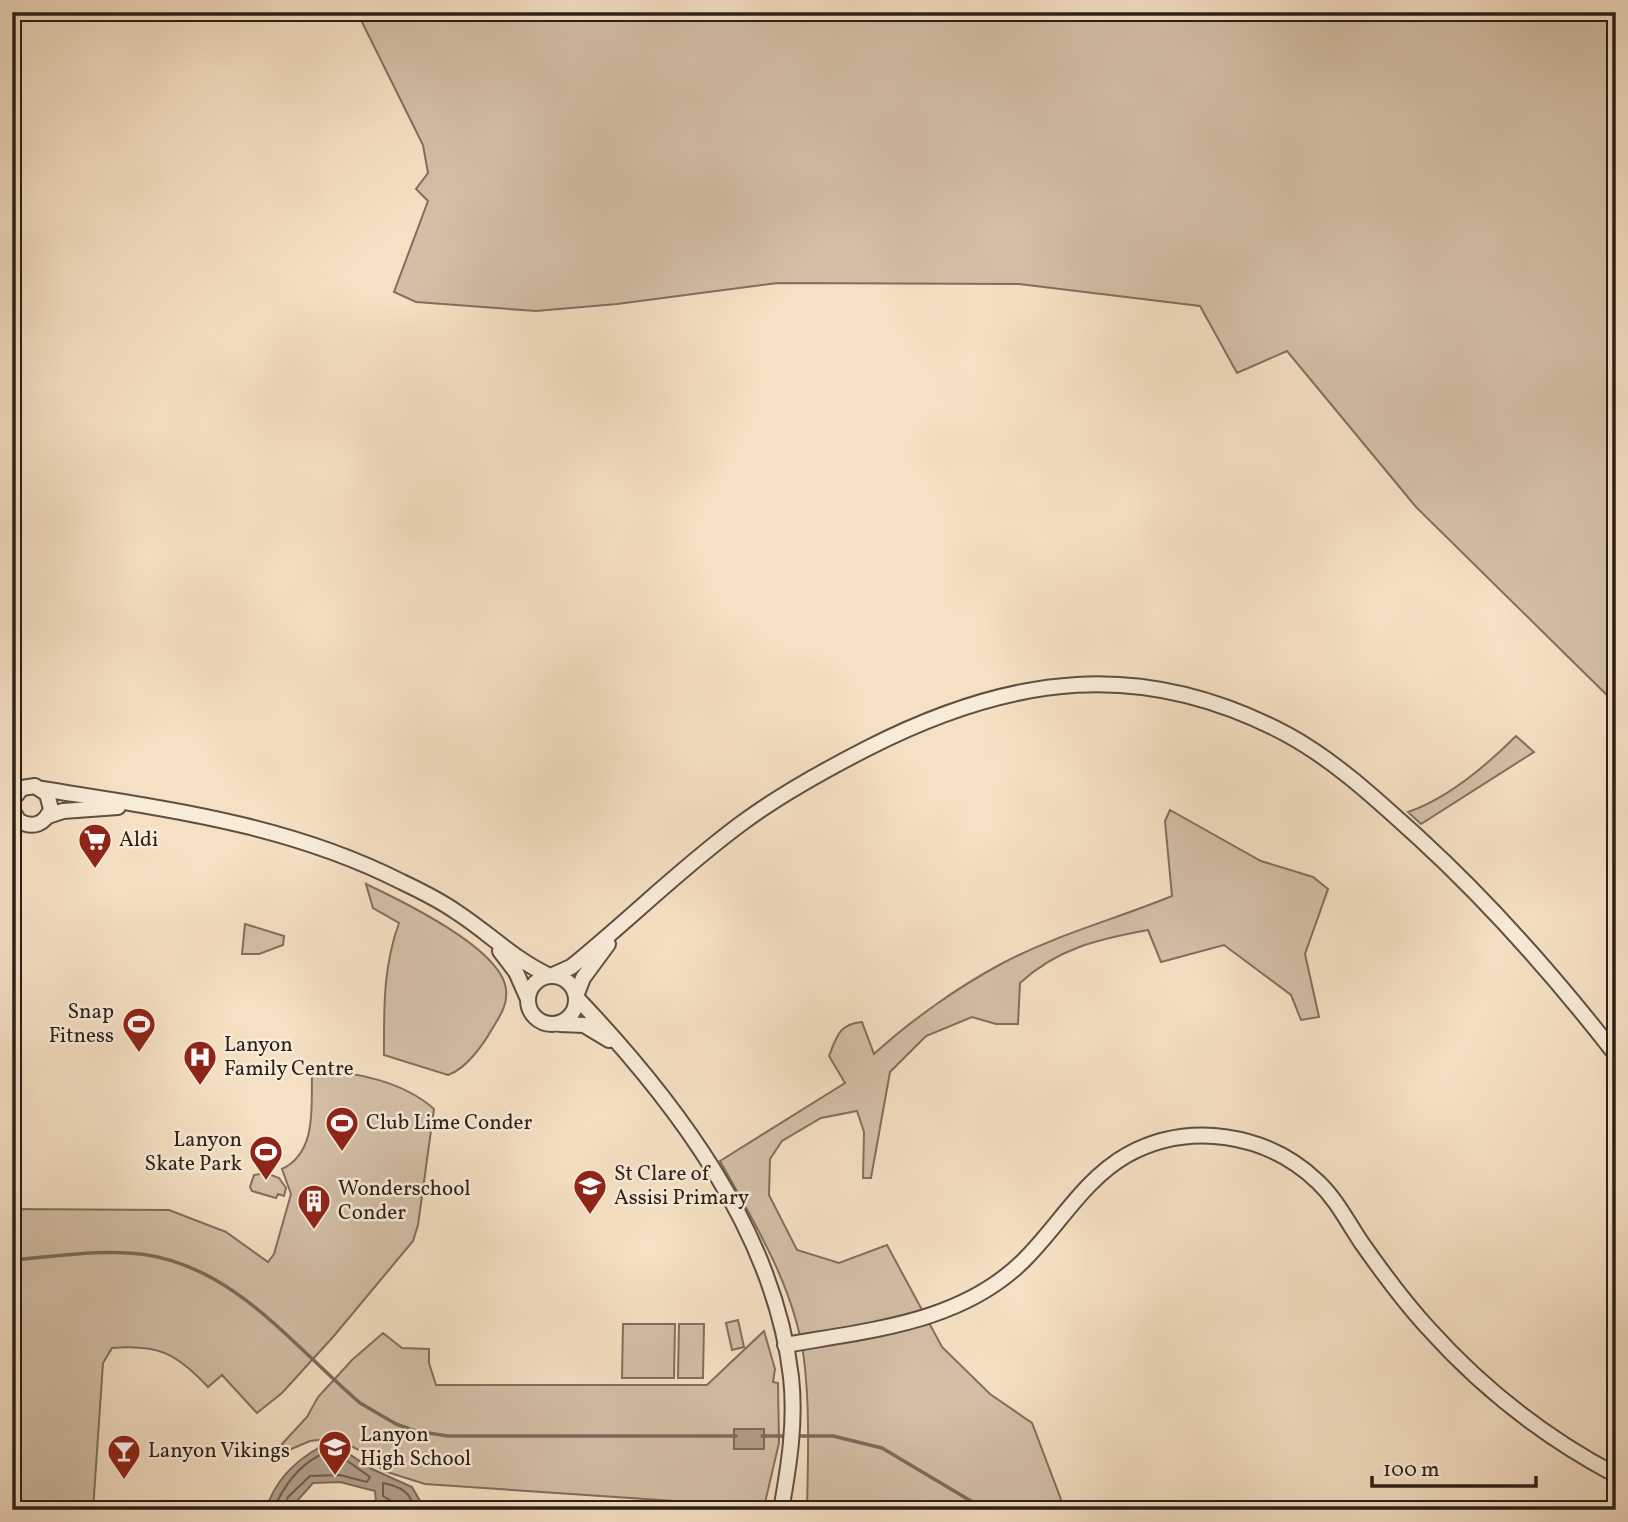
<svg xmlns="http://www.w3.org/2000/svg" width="1628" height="1522" font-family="Vollkorn,serif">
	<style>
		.green { fill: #d3bfa6; stroke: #7f6f5f; stroke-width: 2 }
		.water { fill: #b09e89; stroke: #7b6b5c; stroke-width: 2 }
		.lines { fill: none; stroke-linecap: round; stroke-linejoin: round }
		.shore { stroke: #6e5e50; stroke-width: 2 }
		.stream { stroke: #7b6b5c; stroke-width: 3.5 }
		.minor-casing { stroke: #5e4f43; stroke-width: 18 }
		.minor { stroke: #f8ebd8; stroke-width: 14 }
		.labels { text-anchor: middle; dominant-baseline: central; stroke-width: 5; stroke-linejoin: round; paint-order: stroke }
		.poi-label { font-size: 21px; fill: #2b1f18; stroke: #f8ebd8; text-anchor: start }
	</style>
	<rect width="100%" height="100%" fill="#f5e0c3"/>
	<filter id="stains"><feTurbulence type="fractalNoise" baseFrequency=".00286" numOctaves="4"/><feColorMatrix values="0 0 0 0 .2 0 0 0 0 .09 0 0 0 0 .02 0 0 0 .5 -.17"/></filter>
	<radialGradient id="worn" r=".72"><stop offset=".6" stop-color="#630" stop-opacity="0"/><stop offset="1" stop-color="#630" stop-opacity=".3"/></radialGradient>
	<!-- green -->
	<path class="green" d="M357,12h1259v692l-200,-197 -129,-156 -50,22 -37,-67 -181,-22 -241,-1 -161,21 -81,7 -120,-9 -22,-10 34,-91 -12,-12 12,-16 -5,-28z
		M1516,736l18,16 -113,72 -13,-12c41,-14 78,-46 108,-76z
		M1170,810l91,51 52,16 15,12 -23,65 14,63 -18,3 -10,-25 -67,-50 -63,17 -13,-32c-49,9 -90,18 -128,53l-2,41h-22l-24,-7 -46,19 -36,36 -19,106h-8l1,-46 -7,-21 -36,7 -39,23 -12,18 -1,36 28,55 42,13 48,-18 55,102 48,47 42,29 33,87h-258c1,-50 3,-101 -3,-151 -9,-71 -50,-137 -84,-198l125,-78 -16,-27c8,-20 10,-32 33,-34l12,32c36,-33 84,-67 127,-90 54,-29 115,-45 171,-68l-7,-75z
		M366,884c34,16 135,64 140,105 2,16 -6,27 -14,40 -9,16 -26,40 -44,46l-64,-20c0,-47 -1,-88 15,-132l-26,-15z
		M245,924l39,12 -1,9 -24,9h-17z
		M317,1070c39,2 87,12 117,39l-16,116 -5,16 -80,96 -51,56 -25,20 -35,-38 -14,12c-31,-33 -49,-43 -96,-39l-9,15 -10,147h-81v-301l157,1 57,22 42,30 6,-8 17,-60 -9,-25c35,-17 29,-61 30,-93z
		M266,1173l13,5 7,10 -2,8 -6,-2 -2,4 -24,-7 -2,-4 4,-12z
		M738,1320l6,27 -12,3 -6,-27z
		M623,1324h52l-1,54h-52z
		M679,1324h25l-1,54h-25z
		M764,1331l11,38 -2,13 5,1 1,60 -15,64 -339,-23 -41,-13 -23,-20 -26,-13 -25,3 -21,9 -7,-6 25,-27 11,-20 34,-37 31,-27 19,15 27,1v14l7,22h271z"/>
	<!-- water -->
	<path class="water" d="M734,1429h30v20h-30z
		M320,1447l29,7 23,15 40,18 8,14 -1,9h-24l-19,-8 -1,-11 -35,-9 -27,1 -24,27h-23c8,-28 29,-49 54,-63z"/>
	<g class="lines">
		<!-- shore -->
		<path class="shore" d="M273,1510c11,-24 24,-43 47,-55l26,5 24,17 -3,5 -27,-7 -30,1 -22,21 -5,13
			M395,1510l-2,-8 -10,-6v-13c15,3 31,9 29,27"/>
		<!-- stream -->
		<path class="stream" d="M12,1260c42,-3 88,-11 129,-6 93,12 151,91 219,149l36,21 19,7 33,5h288
			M762,1436h27
			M797,1436h36l49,12 104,62"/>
		<defs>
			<path id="minor" d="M42,789c124,20 246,35 360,93 19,9 39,19 56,31 32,21 57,47 92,63
				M12,800l10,-12 13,-2 12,8 4,15c-6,15 -18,20 -32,12l-7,-11
				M48,816l15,-5 55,-4
				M500,951l16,21 12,27
				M528 1000a24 24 0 1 1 48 0a24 24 0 1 1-48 0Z
				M551,976l20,-9c58,-47 111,-100 171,-144 39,-29 83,-53 126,-75 143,-73 274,-91 420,-13 49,27 90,66 131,103 72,66 137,140 197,217
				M576,996l7,-18 25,-34
				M576,997c98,103 198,233 215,380 5,44 -2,89 -10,133
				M560,1024l24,1 25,15
				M785,1345c85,-15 180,-22 243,-89 33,-34 57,-77 99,-101 62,-34 140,-22 191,27 18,17 29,39 43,60 21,30 43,60 68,87 53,59 117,109 187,146"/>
		</defs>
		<!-- minor casing -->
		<use href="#minor" class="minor-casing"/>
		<!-- minor -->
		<use href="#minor" class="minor"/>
	</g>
	<!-- icons -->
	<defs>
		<symbol id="supermarket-pin" viewBox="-11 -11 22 30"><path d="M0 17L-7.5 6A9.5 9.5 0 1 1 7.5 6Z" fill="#8f2418" stroke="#f8ebd8"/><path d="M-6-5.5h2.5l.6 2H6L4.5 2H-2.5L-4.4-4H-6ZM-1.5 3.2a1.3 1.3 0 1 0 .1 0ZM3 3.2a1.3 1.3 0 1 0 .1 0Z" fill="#fff"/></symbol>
		<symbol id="stadium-pin" viewBox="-11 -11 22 30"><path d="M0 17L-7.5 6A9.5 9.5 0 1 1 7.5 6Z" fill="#8f2418" stroke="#f8ebd8"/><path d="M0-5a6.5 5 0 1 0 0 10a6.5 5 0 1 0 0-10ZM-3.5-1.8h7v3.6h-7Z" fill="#fff"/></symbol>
		<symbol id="hospital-pin" viewBox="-11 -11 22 30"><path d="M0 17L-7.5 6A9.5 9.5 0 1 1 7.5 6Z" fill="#8f2418" stroke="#f8ebd8"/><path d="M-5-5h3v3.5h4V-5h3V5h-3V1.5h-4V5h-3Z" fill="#fff"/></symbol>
		<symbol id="school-pin" viewBox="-11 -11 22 30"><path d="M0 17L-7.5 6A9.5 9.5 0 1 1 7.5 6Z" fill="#8f2418" stroke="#f8ebd8"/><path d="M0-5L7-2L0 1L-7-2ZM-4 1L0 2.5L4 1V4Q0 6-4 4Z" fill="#fff"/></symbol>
		<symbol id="building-pin" viewBox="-11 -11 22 30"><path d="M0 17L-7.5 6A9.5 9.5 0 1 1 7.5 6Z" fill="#8f2418" stroke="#f8ebd8"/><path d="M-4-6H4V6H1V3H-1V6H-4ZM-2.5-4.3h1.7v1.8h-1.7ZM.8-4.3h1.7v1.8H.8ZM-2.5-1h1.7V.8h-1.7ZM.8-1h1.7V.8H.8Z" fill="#fff"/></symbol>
		<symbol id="bar-pin" viewBox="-11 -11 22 30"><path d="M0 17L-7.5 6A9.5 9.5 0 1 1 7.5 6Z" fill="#8f2418" stroke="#f8ebd8"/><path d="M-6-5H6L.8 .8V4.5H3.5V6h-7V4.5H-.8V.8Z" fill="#fff"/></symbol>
	</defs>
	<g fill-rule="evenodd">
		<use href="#supermarket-pin" x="76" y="821" width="38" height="52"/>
		<use href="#stadium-pin" x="120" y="1005" width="38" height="52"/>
		<use href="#hospital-pin" x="181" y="1038" width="38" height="52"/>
		<use href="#stadium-pin" x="323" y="1104" width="38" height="52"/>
		<use href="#stadium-pin" x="247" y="1133" width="38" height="52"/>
		<use href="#school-pin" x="571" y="1167" width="38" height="52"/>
		<use href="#building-pin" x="295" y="1182" width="38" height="52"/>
		<use href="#school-pin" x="316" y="1428" width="38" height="52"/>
		<use href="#bar-pin" x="105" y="1432" width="38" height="52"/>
	</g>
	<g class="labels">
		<!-- poi labels -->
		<g class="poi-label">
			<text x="119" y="840">Aldi</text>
			<text x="114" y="1012" text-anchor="end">Snap<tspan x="114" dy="24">Fitness</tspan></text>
			<text x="224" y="1045">Lanyon<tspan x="224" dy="24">Family Centre</tspan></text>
			<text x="366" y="1123">Club Lime Conder</text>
			<text x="242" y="1140" text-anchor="end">Lanyon<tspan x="242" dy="24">Skate Park</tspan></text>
			<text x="614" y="1174">St Clare of<tspan x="614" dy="24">Assisi Primary</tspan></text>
			<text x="338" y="1189">Wonderschool<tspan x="338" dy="24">Conder</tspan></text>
			<text x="360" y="1435">Lanyon<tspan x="360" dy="24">High School</tspan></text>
			<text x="148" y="1451">Lanyon Vikings</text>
		</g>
	</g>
	<!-- margin -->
	<rect width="1628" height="1522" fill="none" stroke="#f5e0c3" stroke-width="42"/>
	<rect x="14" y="14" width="1600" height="1494" fill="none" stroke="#2b1f18" stroke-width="3.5"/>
	<rect x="21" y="21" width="1586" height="1480" fill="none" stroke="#2b1f18" stroke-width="2"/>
	<!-- scale -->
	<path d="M1372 1476v10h164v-10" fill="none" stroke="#2b1f18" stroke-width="3.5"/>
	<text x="1383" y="1476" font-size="21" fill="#2b1f18" stroke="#f8ebd8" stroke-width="5" paint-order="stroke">100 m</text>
	<rect width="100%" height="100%" filter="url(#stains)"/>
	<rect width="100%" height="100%" fill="url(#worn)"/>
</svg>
